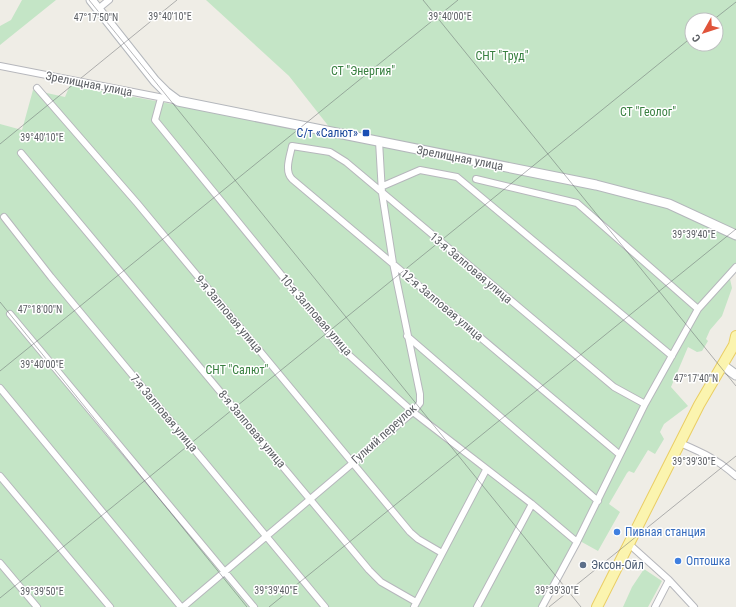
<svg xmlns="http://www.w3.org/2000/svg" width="736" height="607" font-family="'Roboto Condensed',sans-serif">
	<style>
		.green { fill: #c4e5c6; fill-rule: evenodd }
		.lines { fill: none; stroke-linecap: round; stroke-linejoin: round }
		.street-casing { stroke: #b6b7bc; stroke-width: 8 }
		.secondary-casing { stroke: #b4b7bc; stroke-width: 11 }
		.primary-casing { stroke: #eace64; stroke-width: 12 }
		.street { stroke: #fff; stroke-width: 6 }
		.secondary { stroke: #fff; stroke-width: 9 }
		.primary { stroke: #fbf4af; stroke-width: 10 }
		.ticks { fill: none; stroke: #5d6065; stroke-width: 1; stroke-opacity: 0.45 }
		.transit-dot { fill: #1a4fb4; stroke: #fff; stroke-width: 1.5 }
		.shop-dot { fill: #3f7fe0; stroke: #fff; stroke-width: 1.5 }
		.service-dot { fill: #5c6f8a; stroke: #fff; stroke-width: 1.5 }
		.labels { text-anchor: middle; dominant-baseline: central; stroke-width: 3; stroke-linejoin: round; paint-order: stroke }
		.park-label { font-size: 12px; fill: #398041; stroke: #fff }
		.street-label { font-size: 12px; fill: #5d6065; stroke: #fff }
		.transit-label { font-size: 12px; fill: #164399; stroke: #fff; text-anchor: end }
		.shop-label { font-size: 12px; fill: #366cbe; stroke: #fff; text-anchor: start }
		.service-label { font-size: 12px; fill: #4e5e75; stroke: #fff; text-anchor: start }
		.ticks-label { font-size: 10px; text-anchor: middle; fill: #5d6065; stroke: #fff; stroke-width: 3; stroke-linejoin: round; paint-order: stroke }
	</style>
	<rect width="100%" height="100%" fill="#efede6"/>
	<!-- green -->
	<path class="green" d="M22,0h34l-56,45v-19l11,-6z
		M206,0h530v230l-56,-26 -33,-10 -181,-36 -136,-30 -41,-52zM692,20h24v24h-24z
		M70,85l262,49 250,51 94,24 60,28v32l-13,16 7,-6 2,9 -10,28 -12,14 -4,9 2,2 -6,10 -5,1 -9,-5 -17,40 17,19 -24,18 -4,8 4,7 -9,15 -7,-4 -14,23 -5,-2 -2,2 -18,31 11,8 -22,39 -18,-10 -34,66h-546v-483l22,6 11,-40 32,7z
		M644,569l18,12 -14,26h-25l9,-20z"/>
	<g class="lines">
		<defs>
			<path id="street" d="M98,9l11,-9
				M0,66l174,34
				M37,88l100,115 273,329 8,7 24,14
				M161,98l-6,22 186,228 72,64 119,92 45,38
				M21,153l348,417 12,12 35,20
				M476,179l101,24 121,106
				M383,186l37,-16 37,7 215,179
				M4,217l47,60 274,330
				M10,314l244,293
				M407,336l191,165
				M0,388l181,219
				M680,443c23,10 37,16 56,33
				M619,454l-327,-275c-8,-8 -2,-23 0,-33l38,6 16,10 268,225 31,17
				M0,476l110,131
				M629,544l40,36 -14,27
				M0,563l37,44
				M669,580l25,27
				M183,607l230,-195 7,-9v-9l-27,-131 -11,-70 -3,-52
				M414,607l72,-137
				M477,607l55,-103
				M542,607l35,-65 68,-138 53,-95 38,-42"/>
			<path id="secondary" d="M91,0l64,81 11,11 12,9 418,84 73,19 67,31
				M722,365l14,10"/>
			<path id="primary" d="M597,607l102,-202 35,-60 2,-9"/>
		</defs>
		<!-- street casing -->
		<use href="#street" class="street-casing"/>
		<!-- secondary casing -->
		<use href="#secondary" class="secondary-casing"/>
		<!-- primary casing -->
		<use href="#primary" class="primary-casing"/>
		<!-- street -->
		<use href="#street" class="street"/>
		<!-- secondary -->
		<use href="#secondary" class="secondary"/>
		<!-- primary -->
		<use href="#primary" class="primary"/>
	</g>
	<!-- ticks -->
	<path class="ticks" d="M89,0l492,607M423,0l313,386M713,20l23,-18M0,144l177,-144M0,302l247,305M0,371l458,-371M0,598l692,-561M269,607l467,-378M549,607l187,-151"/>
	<!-- markers -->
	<rect class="transit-dot" x="362" y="129" width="8" height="8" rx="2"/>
	<g class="shop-dot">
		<circle cx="617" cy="532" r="4"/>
		<circle cx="678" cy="561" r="4"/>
	</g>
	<circle class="service-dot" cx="583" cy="565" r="4"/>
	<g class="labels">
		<!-- park labels -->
		<g class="park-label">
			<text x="502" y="56">СНТ "Труд"</text>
			<text x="363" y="71">СТ "Энергия"</text>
			<text x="648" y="112">СТ "Геолог"</text>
			<text x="237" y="370">СНТ "Салют"</text>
		</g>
		<!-- street labels -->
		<g class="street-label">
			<text transform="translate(89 84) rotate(11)">Зрелищная улица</text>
			<text transform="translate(460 158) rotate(11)">Зрелищная улица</text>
			<text transform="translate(471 268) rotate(40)">13-я Залповая улица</text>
			<text transform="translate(442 305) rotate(40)">12-я Залповая улица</text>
			<text transform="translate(229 314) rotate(50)">9-я Залповая улица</text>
			<text transform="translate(316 315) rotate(49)">10-я Залповая улица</text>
			<text transform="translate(164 413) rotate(50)">7-я Залповая улица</text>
			<text transform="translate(252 429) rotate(50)">8-я Залповая улица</text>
			<text transform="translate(384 434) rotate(-42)">Гулкий переулок</text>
		</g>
		<!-- transit labels -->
		<g class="transit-label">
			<text x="358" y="133">С/т «Салют»</text>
		</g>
		<!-- shop labels -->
		<g class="shop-label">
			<text x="625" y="532">Пивная станция</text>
			<text x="686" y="561">Оптошка</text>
		</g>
		<!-- service labels -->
		<g class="service-label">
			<text x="591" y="565">Эксон-Ойл</text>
		</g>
	</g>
	<g class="ticks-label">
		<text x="170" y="20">39°40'10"E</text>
		<text x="450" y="20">39°40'00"E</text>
		<text x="96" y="21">47°17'50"N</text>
		<text x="42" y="141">39°40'10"E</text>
		<text x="694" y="238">39°39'40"E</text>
		<text x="40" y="313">47°18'00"N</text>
		<text x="42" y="368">39°40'00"E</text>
		<text x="696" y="382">47°17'40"N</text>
		<text x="694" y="465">39°39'30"E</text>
		<text x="276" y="594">39°39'40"E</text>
		<text x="557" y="594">39°39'30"E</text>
		<text x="42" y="595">39°39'50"E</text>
	</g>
	<!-- north arrow -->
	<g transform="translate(704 32) rotate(231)"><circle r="19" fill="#ffffff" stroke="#bebfc1"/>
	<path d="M0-3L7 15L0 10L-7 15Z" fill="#e0543a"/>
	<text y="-6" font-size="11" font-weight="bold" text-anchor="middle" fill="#5d6065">С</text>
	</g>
</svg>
